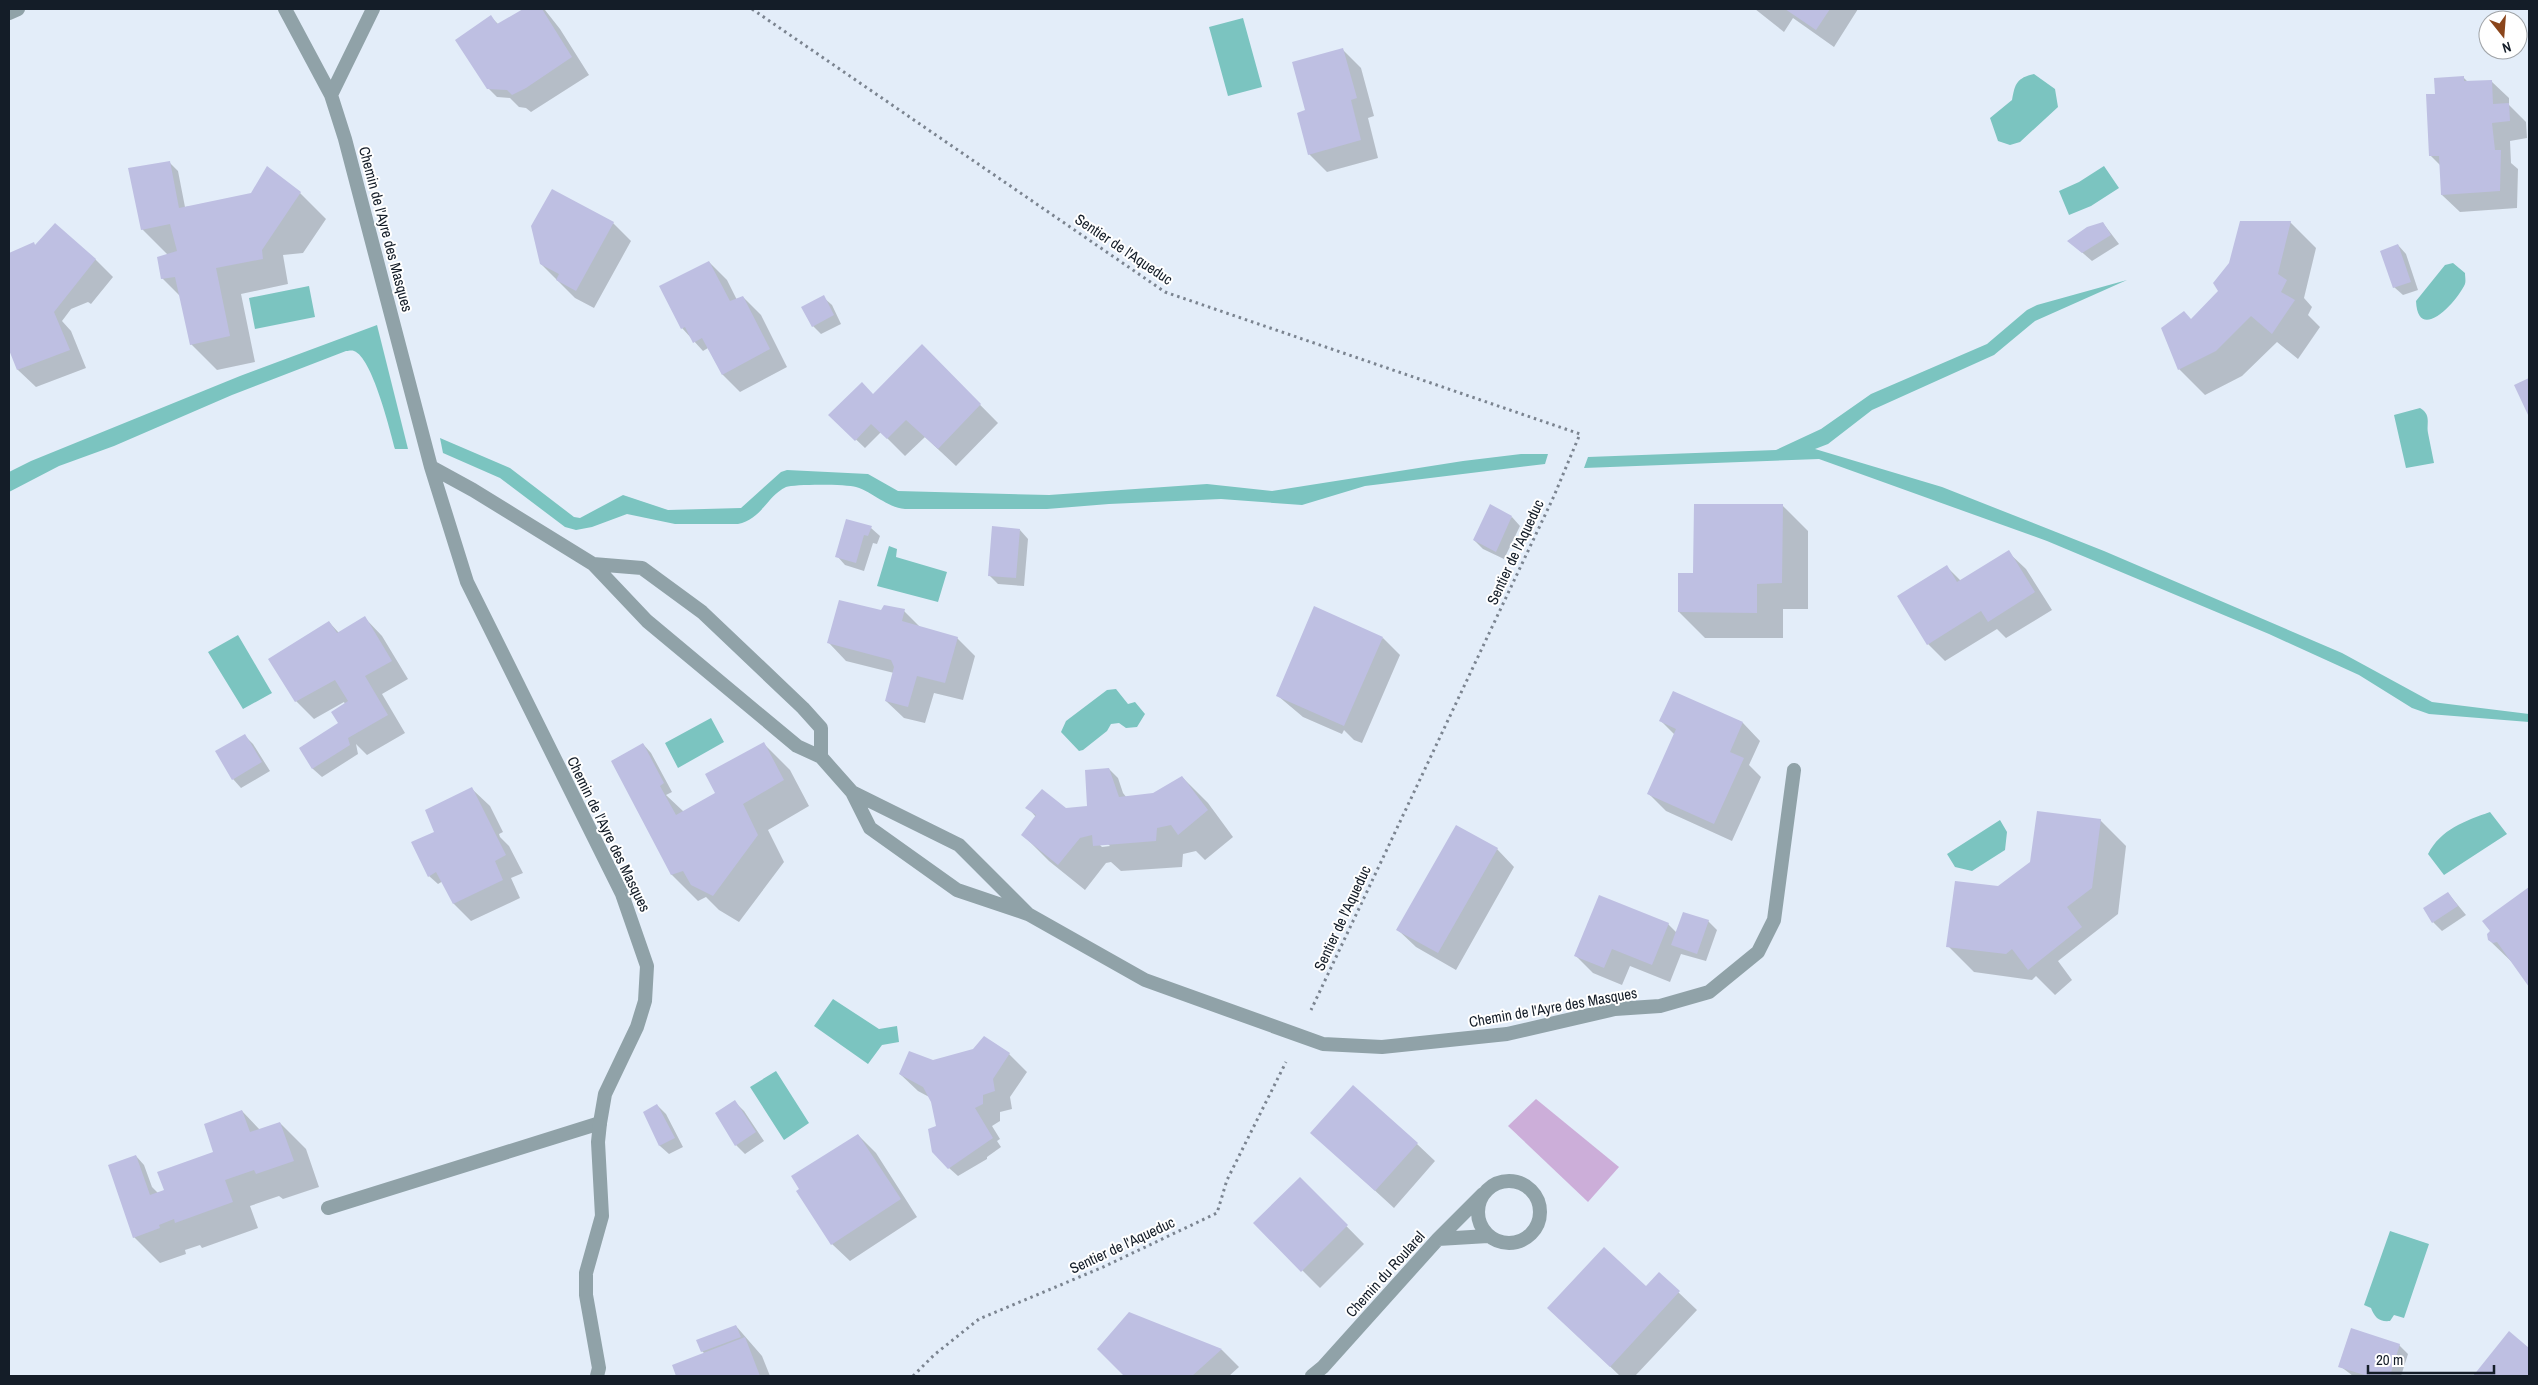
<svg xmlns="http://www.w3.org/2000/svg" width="2538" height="1385" font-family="'Archivo Narrow',sans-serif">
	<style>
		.green { fill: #ccaed9 }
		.water { fill: #7bc4c0 }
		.shadow { fill: #0003; fill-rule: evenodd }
		.building { fill: #bebfe2 }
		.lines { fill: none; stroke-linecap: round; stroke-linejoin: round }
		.path { stroke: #7b8490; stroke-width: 3; stroke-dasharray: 2.5 4; stroke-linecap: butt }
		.service { stroke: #90a2a8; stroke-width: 14 }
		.minor { stroke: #90a2a8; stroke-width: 14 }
		.labels { text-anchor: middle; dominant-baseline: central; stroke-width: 4; stroke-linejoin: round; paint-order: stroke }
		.street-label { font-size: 15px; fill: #141d28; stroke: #fff }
	</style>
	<rect width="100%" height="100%" fill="#e3edf9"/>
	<!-- green -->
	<path class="green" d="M1536,1099l83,68 -31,35 -80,-76z"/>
	<!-- water -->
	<path class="water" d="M1243,18l19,69 -34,9 -19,-69z
		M2034,74l21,15 3,18 -38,35 -10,3 -12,-4 -8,-23 22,-18c3,-17 5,-22 22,-26z
		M2104,166l15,22 -28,18 -22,9 -10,-24 20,-9z
		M2453,263l12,10c0,3 1,8 0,11 -8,18 -47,60 -49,17l29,-36z
		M2127,280l-92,41 -41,34 -122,55 -44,34 -13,5 127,38 162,64 238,102 90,49 97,12v8l-100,-8 -17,-6 -53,-33 -90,-41 -222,-93 -228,-82 -235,9 4,-11 188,-7 45,-21 50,-35 116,-50 40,-34 10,-5z
		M309,286l6,31 -60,12 -6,-31z
		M377,325l31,124h-13c-5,-19 -23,-92 -41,-98 -3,-1 -5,0 -8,0l-114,44 -118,51 -55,20 -50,26v-20l22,-11 209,-85z
		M2420,408c12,7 6,16 8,25 2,10 4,20 6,30l-28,5 -12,-53z
		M440,438l70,30 64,49 6,1 43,-23 45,15 73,-2 40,-36 6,-2 81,4 30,17 151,4 158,-11 65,7 191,-30 58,-7h27l-3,10 -180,22 -63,19 -81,-6 -112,5 -62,5h-142c-19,-2 -32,-17 -49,-22 -9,-3 -62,-3 -70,0 -19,9 -24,32 -48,37h-63l-48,-10 -35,13 -16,3 -11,-3 -65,-49 -57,-25z
		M889,546l8,3 -1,8 51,15 -9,30 -61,-16z
		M238,635l34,58 -29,16 -35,-57z
		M1116,689l12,15 7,-2 10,12 -8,13 -11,1 -7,-5 -8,1 -4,7 -24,19 -4,1 -18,-19 5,-11 41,-31z
		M711,718l13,24 -46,26 -13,-25z
		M2490,812l17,22 -63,41 -16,-21c13,-25 37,-33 62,-42z
		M2000,820l7,12 -2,18 -33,21 -17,-4 -8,-13z
		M833,999l46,30 18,-3 2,16 -17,3 -14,19 -54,-38z
		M776,1071l33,52 -25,17 -34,-53z
		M2390,1231l39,13 -25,74 -10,-3 -4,6c-11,1 -15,-3 -19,-13l-7,-3z"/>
	<!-- shadow -->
	<path class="shadow" d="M525,9l20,1 15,19 29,46 -58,37 -5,-4 -7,-1 -9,-9 -13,-1 -9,-9 3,-71 8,8z
		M1755,9h103l-24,38 -41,-29 -9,14z
		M1343,50l18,18 13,48 -6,2 10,40 -51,14 -18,-18 -2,-43z
		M2463,77l5,5 23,-1 18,17v7l17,17 1,16 -17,3 1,22 7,6 -1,39 -57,4 -18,-17 -1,-29 -11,-11 6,-60z
		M169,162l9,9 7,36 115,-14 26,26 -23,34 -20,2 5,29 -47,10 14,68 -38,8 -26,-26 -11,-48 -18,-18 6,-23 -26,-26z
		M553,191l60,32 18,18 -37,67 -19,-10 -34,-34z
		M2290,222l26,26 -12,50 8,9 -4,8 12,12 -22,32 -21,-17 -35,34 -37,19 -26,-26 13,-49z
		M2103,223l16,21 -27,17 -23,-20z
		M34,244l2,3 59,12 18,18 -22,27 -3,-2 -17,7 -9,12 9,10 15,37 -50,19 -18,-17 -9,-24v-92z
		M2398,245l8,9 12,36 -15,5 -9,-8z
		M709,262l18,18 10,20 6,-3 18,18 26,52 -47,25 -17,-17 -15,-27 -5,3 -21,-23 -21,-41z
		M823,297l9,8 9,19 -20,10 -8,-8z
		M922,346l76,77 -42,43 -31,-29 -20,19 -24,-24 -16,16 -35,-33 43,-19z
		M1782,505l26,26v78h-25v29h-78l-26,-26 16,-38z
		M1512,517l8,9 -16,33 -21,-10 -9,-9z
		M871,528l9,8 -3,8 -4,-1 -9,28 -19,-6 -8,-9z
		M1020,530l8,9 -4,47 -26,-2 -9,-9z
		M2008,552l18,17 26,41 -46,28 -9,-9 -52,32 -17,-17 19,-77 14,14z
		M904,611l17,17 36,10 18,18 -12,44 -29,-7 -9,30 -21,-5 -18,-17 8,-28 -48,-12 -17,-18 52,-31z
		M365,618l17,18 26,43 -26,15 23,39 -38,22 -11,-11 2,10 -36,23 -9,-8 -13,-21 40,-24 5,-20 -1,-2 -30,17 -18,-18 33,-79 10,11z
		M1383,638l17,17 -38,88 -8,-3 -10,-10 -2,4 -39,-17 -25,-21z
		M1661,721l82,2 17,18 -11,24 12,12 -29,64 -66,-30 -17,-17 26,-59z
		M245,736l8,8 17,27 -29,17 -8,-9z
		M643,744l8,9 21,39 -6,3 18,17 32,-19 48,-49 26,26 19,36 -41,24 16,32 -45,60 -20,-12 -13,-13 -8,4 -26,-26 -60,-114z
		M1109,769l9,9 5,15 4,5 27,-4 28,-17 26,26 25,34 -28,23 -9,-9 -13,3 -1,13 -61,4 -10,-9 -5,1 -21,27 -36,-29 -26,-26 13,-18 -9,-10 61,2zM1099,844h9l2,2 -8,1z
		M472,789l18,17 13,26 -4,2 1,3 9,9 14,27 -12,5 9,20 -49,23 -17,-17 -11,-23 -5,3 -9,-8 5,-43z
		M2100,820l26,26 -8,68 -60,47 14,19 -17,15 -19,-19 -4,4 -58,-8 -26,-26 50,-58z
		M1497,849l17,18 -58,103 -40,-23 -18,-17z
		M2529,888v97l-12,-18 -28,-27 2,-9 -7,-10z
		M2448,893l18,22 -24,16 -9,-9z
		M1708,921l9,9 -11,31 -25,-7 -11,28 -40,-16 -8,19 -29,-12 -17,-17 92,-32 9,9z
		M1009,1054l18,18 -17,25 2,12 -12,3v9l-8,5 8,13 -3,2 4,6 -14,10v2l-29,17 -9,-8 -18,-70 -13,-7 -18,-17 33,-13z
		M735,1102l9,9 20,30 -19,13 -9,-9z
		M657,1105l9,9 17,33 -14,7 -9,-8 -15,-34z
		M242,1111l18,19 20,-7 26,26 13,38 -36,12 -4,-3 -29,10 8,22 -56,20 -2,-3 -15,5 1,4 -26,9 -26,-26 2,-81 8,9 8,22 6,6 8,-3 49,-37z
		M1312,1133l105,11 18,17 -41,47z
		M858,1135l18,18 41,64 -67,44 -18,-17z
		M1300,1179l64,65 -44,44 -65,-65z
		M1659,1274l38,36 -62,66h-15l-71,-68 97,-20z
		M1130,1314l92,36 17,17 -10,9h-104l-26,-28z
		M736,1326l26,30 8,20h-93l-4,-10 32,-12 -3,-3z
		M2509,1333l20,16v27h-54z
		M2399,1345l9,9 -7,22h-48l-13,-10z"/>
	<!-- building -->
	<path class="building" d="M523,9h19l30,48 -46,31 -14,7 -5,-5 -20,-1 -32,-49 36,-25 6,9z
		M1785,9h45l-14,21z
		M1343,48l14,50 -6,2 10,40 -53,15 -11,-42 8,-3 -13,-48z
		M2464,76v5l28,-1 1,24 16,-1 1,18 -18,2 3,27h6l-1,41 -59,4 -2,-39h-10l-3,-62h9l-1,-16z
		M170,161l9,47 72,-15 16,-27 34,26 -39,58 1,9 -47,9 14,68 -40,9 -15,-68 -14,2 -4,-22 20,-6 -7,-27 -29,6 -13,-62z
		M552,189l62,33 -38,69 -20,-11 3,-6 -19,-10 -9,-38z
		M2240,221h51l-13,53 9,6 -6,12 14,8 -23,34 -21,-18 -35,35 -38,19 -17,-42 23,-17 7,8 27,-28 -5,-8 16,-20z
		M2103,222l8,13 -29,18 -15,-12 20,-14z
		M55,223l41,36 -42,53 16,38 -53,20 -8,-20v-97l25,-11 1,3z
		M2398,244l13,38 -18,6 -13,-37z
		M709,261l21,40 13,-5 27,53 -48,26 -20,-37 -9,5 -8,-16 -4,2 -22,-43z
		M824,295l10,20 -22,12 -11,-20z
		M922,344l59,60 -43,45 -32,-29 -19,19 -16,-15 -16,17 -27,-26 34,-33 11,12z
		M2529,378v39l-15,-32z
		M1490,504l22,12 -16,36 -23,-12z
		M1694,504h89l-1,79 -25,1v29l-79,-1v-39h15z
		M846,519l26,7 -4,10 -4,-1 -8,28 -21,-6z
		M992,526l28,3 -4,49 -28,-2z
		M2009,550l26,42 -47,30 -7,-11 -54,34 -30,-49 50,-31 10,17z
		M839,600l42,10 3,-5 21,4 -3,12 56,16 -13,46 -28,-7 -9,31 -23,-6 9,-34 -3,-7 -64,-17z
		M1314,606l69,31 -39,89 -68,-30z
		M365,616l27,45 -27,15 23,39 -40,23 2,7 -38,24 -13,-21 39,-25 -7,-11 17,-11 -13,-21 -40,22 -27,-43 61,-38 8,12z
		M1673,691l70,31 -13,30 14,6 -30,66 -67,-30 29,-65 -17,-8z
		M245,734l17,28 -30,18 -17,-29z
		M764,742l20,38 -41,24 15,31 -45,61 -22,-11 -8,-14 -12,4 -60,-114 32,-18 21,40 -4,3 16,29 39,-22 -10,-19z
		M1109,768l10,29 34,-4 29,-17 26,34 -30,25 -7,-10 -14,3 -1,13 -63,5 -1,-11 -12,3 -22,27 -37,-30 15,-20 -11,-7 17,-19 24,19 21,-2 -2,-36z
		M472,787l34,68 -11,6 8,19 -50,24 -17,-32 -8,5 -17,-35 23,-10 -9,-22z
		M2037,811l64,8 -9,69 -25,19 15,20 -54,43 -16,-21 -6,5 -60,-7 9,-66 43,5 32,-24z
		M1456,825l42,23 -60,105 -42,-23z
		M2529,887v100l-32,-45 -4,1 -5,-3 -1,-6 3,-3 -8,-10z
		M2448,892l10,14 -26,17 -9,-15z
		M1599,895l70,28 -17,42 -40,-16 -8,19 -30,-12z
		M1683,912l26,8 -12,34 -26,-9z
		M984,1036l26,17 -17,26 2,12 -12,4v9l-8,4 18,30 -45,31 -16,-17 -4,-23 8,-3 -5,-24 -8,-15 -24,-13 10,-23 24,9 40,-11z
		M1353,1085l65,58 -43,48 -65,-58z
		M735,1100l21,32 -21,14 -20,-33z
		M657,1104l18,34 -16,8 -16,-34z
		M242,1110l8,22 30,-10 14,39 -38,13 -2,-4 -29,10 8,22 -58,21 -1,-4 -15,6 1,3 -27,10 -25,-73 28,-10 14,40 14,-5 -7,-18 56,-20 -9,-28z
		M858,1134l43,65 -70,46 -35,-54 3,-2 -8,-13z
		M1300,1177l48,48 -47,47 -48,-49z
		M1604,1247l42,39 13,-14 21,19 -70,76 -63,-59z
		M1129,1312l93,37 -30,27h-68l-27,-27z
		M736,1325l5,12 -40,15 -5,-12z
		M2351,1328l49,16 -10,32h-22l-30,-9z
		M2509,1331l20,17v28h-56z
		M745,1337l15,39h-84l-4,-11z"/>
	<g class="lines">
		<!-- path -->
		<path class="path" d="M752,9l413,283 415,142 -26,62 -243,514
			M913,1376l21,-21 45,-36 122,-51 116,-55 10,-33 59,-118"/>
		<!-- service -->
		<path class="service" d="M328,1208l272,-85"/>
		<!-- minor -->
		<path class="minor" d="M285,9l46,86 14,44 86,328 36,115 155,312 25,72 -2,35 -8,26 -32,67 -5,29 -2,19 4,74 -16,57v22l13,73 -2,8
			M9,13l9,-4
			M331,95l42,-86
			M431,467l42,23 120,74 49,4 60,44 101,96 18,20v29
			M593,564l54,57 150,125 24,11 31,35 18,36 87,62 71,24 117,66 178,64 59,3 125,-13 108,-25 45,-3 49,-14 49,-40 16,-32 20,-150
			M852,792l107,53 69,69
			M1478 1212a31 31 0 1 1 62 0a31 31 0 1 1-62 0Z
			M1438,1239l50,-3
			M1312,1376l11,-9 115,-128 45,-45"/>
	</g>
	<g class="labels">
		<!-- street labels -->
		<g class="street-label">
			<text transform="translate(386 229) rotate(75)">Chemin de l'Ayre des Masques</text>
			<text transform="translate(1124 249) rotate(34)">Sentier de l'Aqueduc</text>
			<text transform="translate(1515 552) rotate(-65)">Sentier de l'Aqueduc</text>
			<text transform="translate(609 834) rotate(64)">Chemin de l'Ayre des Masques</text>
			<text transform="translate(1342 918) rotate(-65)">Sentier de l'Aqueduc</text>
			<text transform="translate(1553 1007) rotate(-10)">Chemin de l'Ayre des Masques</text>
			<text transform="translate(1122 1245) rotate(-25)">Sentier de l'Aqueduc</text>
			<text transform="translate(1385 1274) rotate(-48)">Chemin du Roularel</text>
		</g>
	</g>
	<!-- border -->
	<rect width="2538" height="1385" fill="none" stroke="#141d28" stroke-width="20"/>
	<!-- north arrow -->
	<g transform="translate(2503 35) rotate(163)"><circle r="24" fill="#ffffff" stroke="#a1a5a9"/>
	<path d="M0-4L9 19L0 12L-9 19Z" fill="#8a451b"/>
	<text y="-8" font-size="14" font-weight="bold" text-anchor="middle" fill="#141d28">N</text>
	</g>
	<!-- scale -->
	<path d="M2368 1365v8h126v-8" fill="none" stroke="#141d28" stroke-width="2.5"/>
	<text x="2376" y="1365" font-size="15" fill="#141d28" stroke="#ffffff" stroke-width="4" paint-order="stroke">20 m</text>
</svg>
